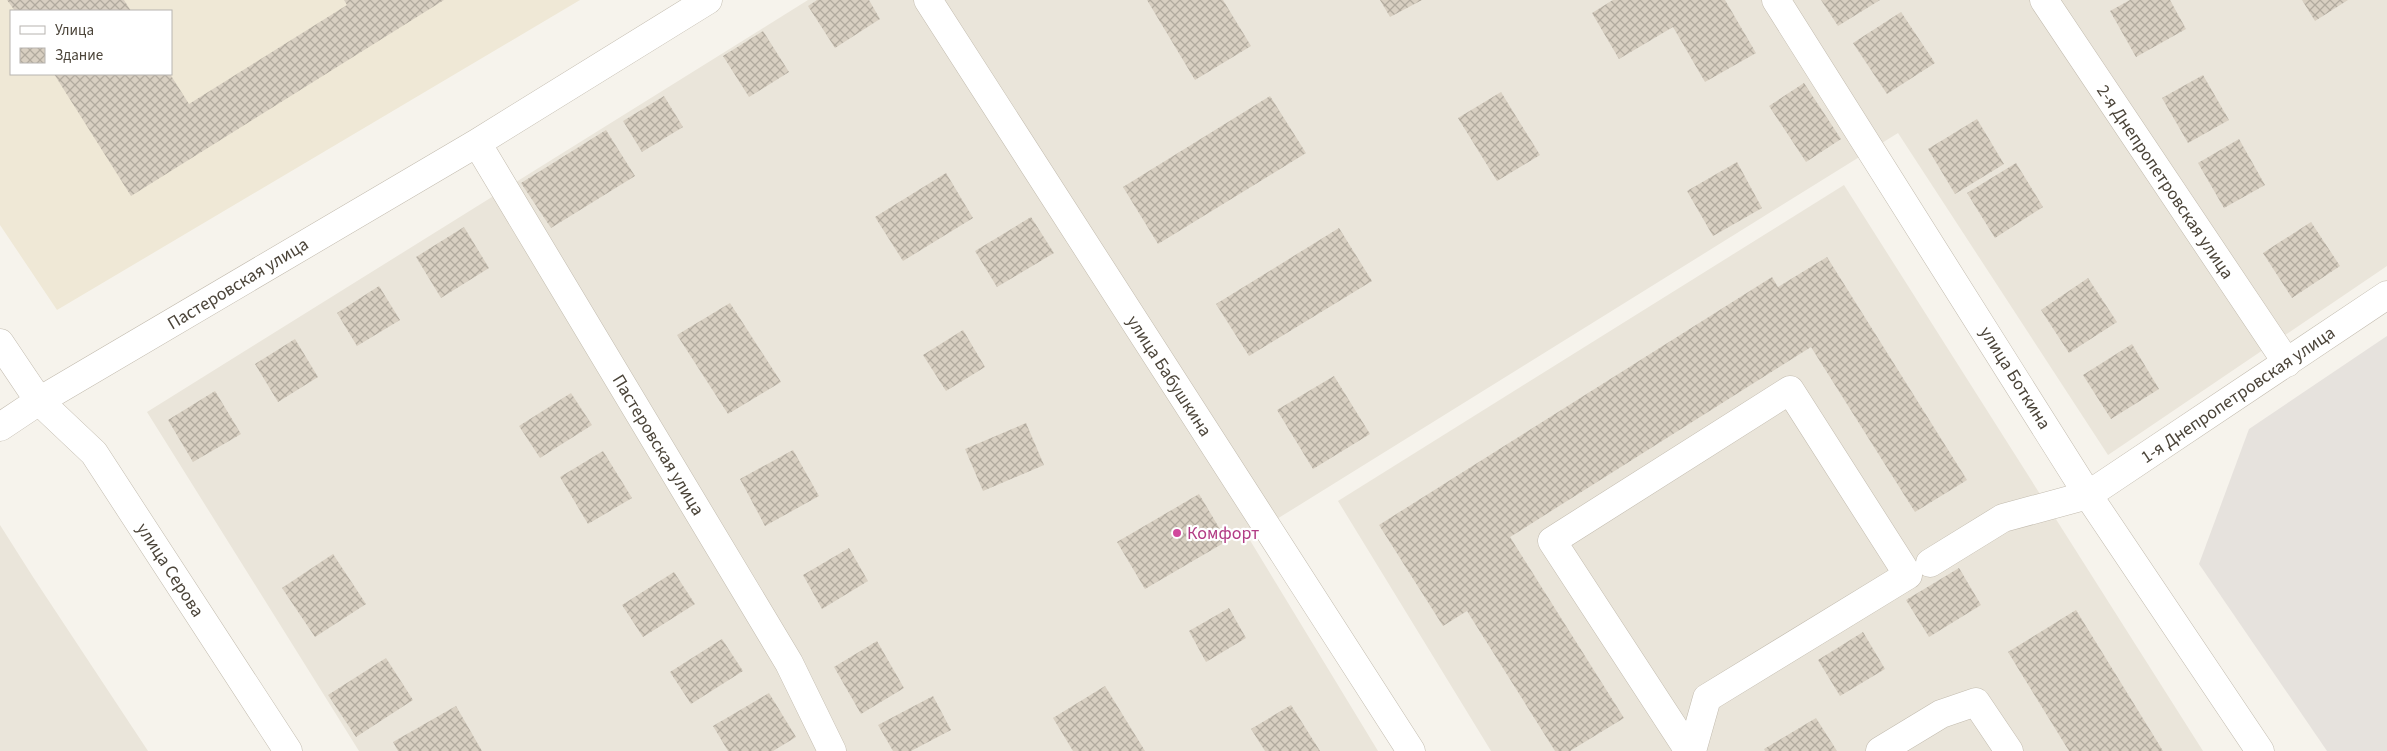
<svg xmlns="http://www.w3.org/2000/svg" width="2387" height="751" font-family="'Source Sans 3',sans-serif">
	<style>
		.residential { fill: #eae5da }
		.industrial { fill: #e6e2dd }
		.education { fill: #efe8d6; fill-rule: evenodd }
		.building { fill: url(#building-cross-hatch) }
		.lines { fill: none; stroke-linecap: round; stroke-linejoin: round }
		.minor-casing { stroke: #c2bbae; stroke-width: 29 }
		.minor { stroke: #fff; stroke-width: 28 }
		.hotel-dot { fill: #d1479c; stroke: #fff; stroke-width: 2 }
		.labels { text-anchor: middle; dominant-baseline: central; stroke-width: 4.5; stroke-linejoin: round; paint-order: stroke }
		.street-label { font-size: 18px; fill: #4b4439; stroke: #fff }
		.hotel-label { font-size: 18px; fill: #b23c85; stroke: #fff; text-anchor: start }
	</style>
	<defs>
		<pattern id="building-cross-hatch" width="8" height="8" patternUnits="userSpaceOnUse" patternTransform="scale(1.25)"><rect width="8" height="8" fill="#d8cfc1"/><path d="M0 0l8 8M0 8l8-8" fill="none" stroke="#b1aa9e"/></pattern>
	</defs>
	<rect width="100%" height="100%" fill="#f6f3ec"/>
	<!-- residential -->
	<path class="residential" d="M808,0h1579v266l-279,189 -210,-322 -650,404 130,214h-1019l-212,-339z
		M1844,185l359,566h-712l-153,-250z
		M0,525l33,52 115,174h-148z"/>
	<!-- industrial -->
	<path class="industrial" d="M2387,336v415h-60l-128,-187 50,-135z"/>
	<!-- education -->
	<path class="education" d="M0,0h580l-523,310 -57,-85zM11,11h160v63h-160z"/>
	<!-- building -->
	<path class="building" d="M7,0h117l7,11h-116z
		M344,0h100l-313,196 -77,-122h116l19,30 158,-99z
		M817,0h52l11,19 -45,29 -27,-42z
		M1147,0h76l28,46 -56,34z
		M1380,0h42l-32,17z
		M1613,0h112l31,53 -51,29 -32,-55 -54,32 -27,-46z
		M1821,0h59l-42,26z
		M2130,0h40l16,29 -50,28 -26,-46z
		M2302,0h46l-33,21z
		M1901,12l34,51 -48,31 -34,-51z
		M763,31l26,41 -40,25 -26,-41z
		M2203,75l26,45 -41,23 -26,-45z
		M1804,83l37,56 -35,23 -37,-56z
		M1501,92l39,63 -43,26 -39,-63z
		M664,96l19,31 -41,25 -19,-31z
		M1270,96l36,57 -148,91 -35,-57z
		M1977,119l27,45 -49,30 -27,-45z
		M606,130l29,46 -84,52 -30,-45z
		M2239,139l26,46 -41,23 -26,-45z
		M1737,162l25,46 -49,28 -26,-45z
		M2016,163l27,44 -48,31 -28,-45z
		M946,173l27,45 -70,43 -28,-44z
		M1031,217l23,36 -57,34 -22,-36z
		M2311,222l29,44 -48,32 -29,-45z
		M464,227l25,41 -48,30 -25,-41z
		M1339,228l33,53 -123,75 -33,-52z
		M1827,257l140,223 -52,32 -104,-165 -301,190 114,181 -54,33h-15l-88,-140 -24,15 -64,-101 393,-248 6,10z
		M2088,278l29,44 -48,31 -28,-43z
		M379,286l21,34 -43,26 -20,-33z
		M730,303l51,79 -53,32 -51,-79z
		M963,330l22,37 -39,24 -23,-36z
		M295,339l23,38 -40,25 -23,-38z
		M2132,344l27,45 -48,30 -28,-44z
		M1334,376l36,58 -57,35 -36,-59z
		M215,391l26,43 -48,28 -25,-42z
		M571,393l21,32 -52,33 -21,-32z
		M1026,423l18,42 -61,26 -18,-42z
		M793,450l26,46 -54,30 -25,-47z
		M603,451l29,47 -44,26 -28,-47z
		M1199,494l28,47 -82,48 -28,-47z
		M849,548l19,33 -46,28 -19,-34z
		M333,554l33,50 -51,33 -33,-49z
		M1959,568l22,37 -52,32 -23,-37z
		M674,572l21,32 -52,33 -21,-32z
		M1229,608l17,30 -40,24 -17,-31z
		M2076,610l87,141h-94l-61,-99z
		M1863,632l22,37 -45,27 -22,-36z
		M722,639l21,32 -52,33 -21,-32z
		M877,641l27,47 -43,26 -27,-47z
		M386,658l27,42 -57,37 -28,-42z
		M1105,686l40,65h-72l-20,-33z
		M769,693l27,44 -23,14h-45l-15,-25z
		M933,696l18,34 -40,21h-18l-15,-26z
		M1291,705l29,46h-55l-14,-22z
		M456,706l26,45h-84l-5,-9z
		M1816,718l21,33h-72l-1,-2z"/>
	<g class="lines">
		<defs>
			<path id="minor" d="M928,0l483,751
				M1776,0l312,495 172,256
				M2044,0l243,363
				M477,143l312,520 43,88
				M0,343l39,58 55,52 194,298
				M0,427l39,-26 438,-258 231,-143
				M1930,563l73,-45 85,-23 299,-200
				M1689,751l-137,-210 238,-151 118,185 -201,123 -15,53
				M1880,751l61,-37 35,-12 33,49"/>
		</defs>
		<!-- minor casing -->
		<use href="#minor" class="minor-casing"/>
		<!-- minor -->
		<use href="#minor" class="minor"/>
	</g>
	<!-- markers -->
	<circle class="hotel-dot" cx="1177" cy="533" r="5"/>
	<g class="labels">
		<!-- street labels -->
		<g class="street-label">
			<text transform="translate(2165 182) rotate(56)">2-я Днепропетровская улица</text>
			<text transform="translate(238 284) rotate(-31)">Пастеровская улица</text>
			<text transform="translate(1169 376) rotate(57)">улица Бабушкина</text>
			<text transform="translate(2015 378) rotate(58)">улица Боткина</text>
			<text transform="translate(2238 395) rotate(-34)">1-я Днепропетровская улица</text>
			<text transform="translate(658 445) rotate(59)">Пастеровская улица</text>
			<text transform="translate(170 570) rotate(57)">улица Серова</text>
		</g>
		<!-- hotel labels -->
		<g class="hotel-label">
			<text x="1187" y="533">Комфорт</text>
		</g>
	</g>
	<!-- legend -->
	<rect x="10" y="10" width="162" height="65" fill="#ffffff" stroke="#b7b4b0"/>
	<rect x="20" y="26" width="25" height="8" fill="#ffffff" stroke="#b7b4b0"/>
	<text x="55" y="35" font-size="15" fill="#4b4439">Улица</text>
	<rect x="20" y="48" width="25" height="15" fill="url(#building-cross-hatch)" stroke="#b7b4b0"/>
	<text x="55" y="60" font-size="15" fill="#4b4439">Здание</text>
</svg>
